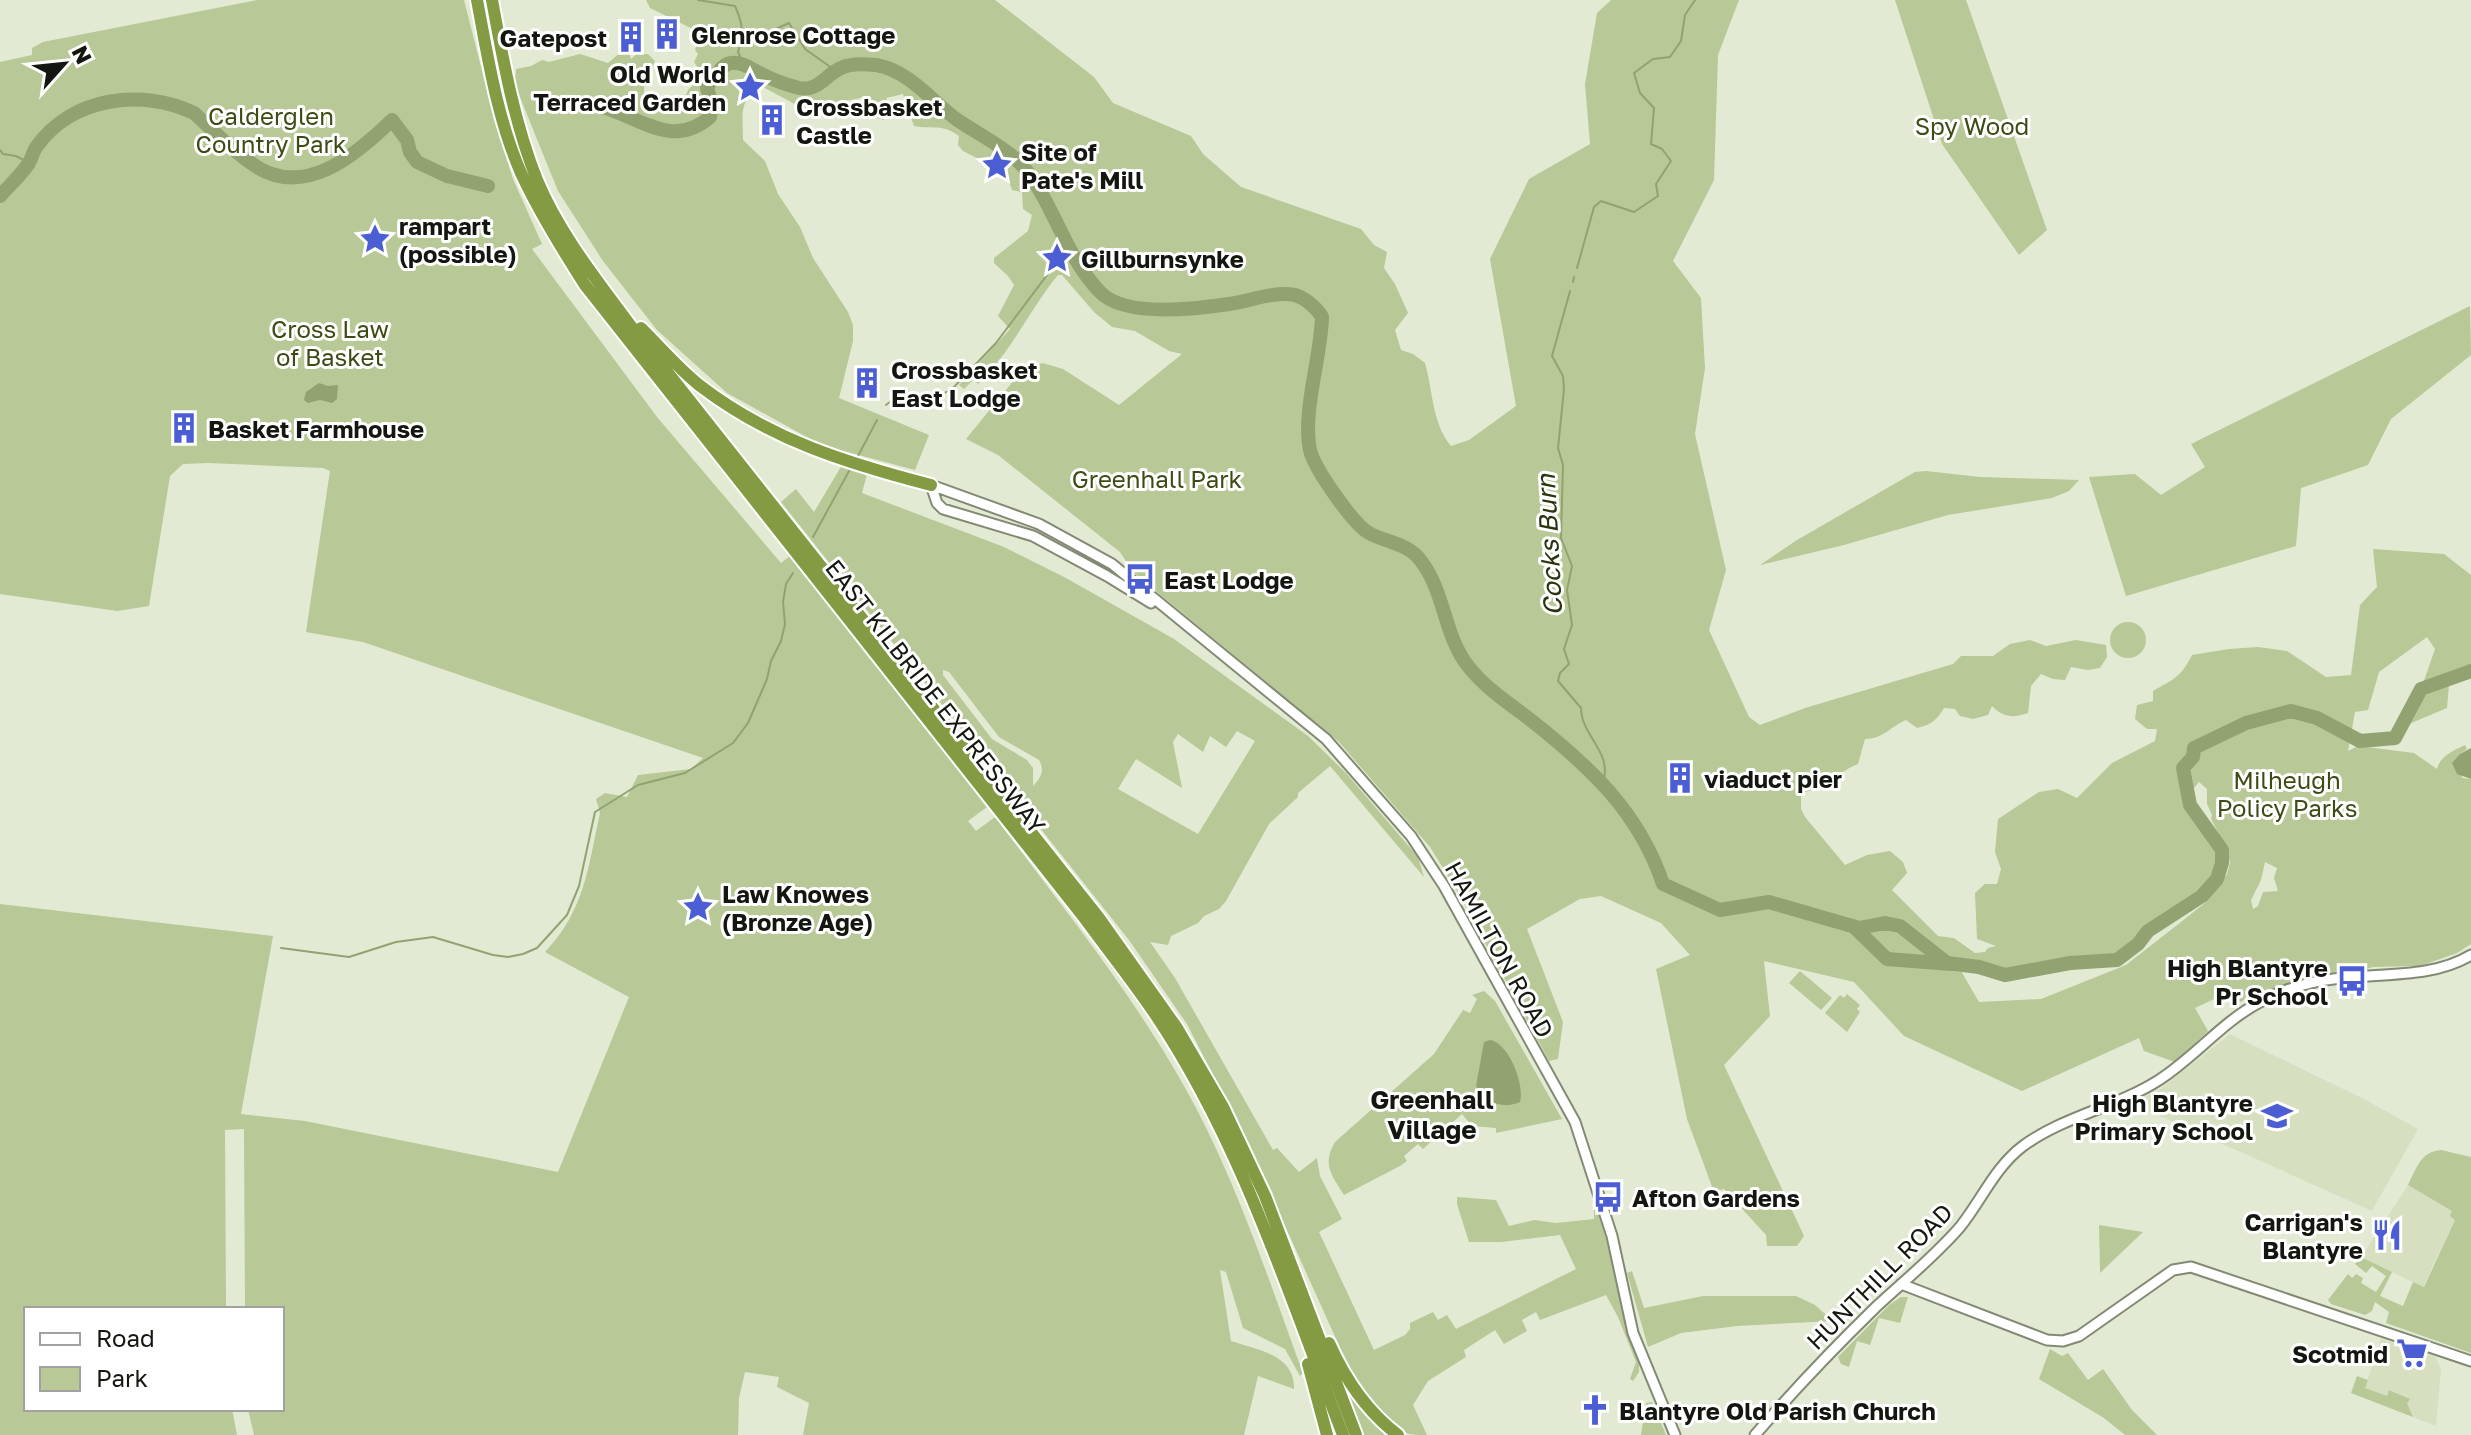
<svg xmlns="http://www.w3.org/2000/svg" width="2471" height="1435" font-family="'Golos Text',sans-serif">
	<style>
		.built { fill: #d6e0c1 }
		.green { fill: #b8c897; fill-rule: evenodd }
		.water { fill: #93a271 }
		.lines { fill: none; stroke-linecap: round; stroke-linejoin: round }
		.stream { stroke: #93a271; stroke-width: 2 }
		.river { stroke: #93a271; stroke-width: 14 }
		.secondary-casing { stroke: #828a74; stroke-width: 13 }
		.highway-casing { stroke: #fff; stroke-width: 16 }
		.secondary { stroke: #fff; stroke-width: 9 }
		.highway { stroke: #849b44; stroke-width: 12 }
		.labels { text-anchor: middle; dominant-baseline: central; stroke-width: 6; stroke-linejoin: round; paint-order: stroke }
		.poi-label { font-size: 24px; font-weight: bold; fill: #14170f; stroke: #fff; text-anchor: start }
		.park-label { font-size: 24px; fill: #3d4b14; stroke: #fff }
		.street-label { font-size: 24px; fill: #14170f; stroke: #fff }
		.water-label { font-size: 26px; font-style: italic; fill: #2a340e; stroke: #fff }
		.neighbourhood-label { font-size: 26px; font-weight: bold; fill: #14170f; stroke: #fff }
	</style>
	<rect width="100%" height="100%" fill="#e2ead3"/>
	<!-- built -->
	<path class="built" d="M2230,1034l136,66 52,29 -46,82 -241,-108 28,-13z
		M2408,1185l45,26 2,9 -32,67 -62,-30z
		M2381,1339l55,18 5,13 -5,56 -23,-9 -7,-14 3,-4 -6,-3 -14,-6 -2,7 -22,-9z"/>
	<!-- green -->
	<path class="green" d="M257,0h207l31,122 18,57 29,65 -10,5 125,168 124,146 9,-7 197,251 -19,14 8,10 19,-14c66,88 135,173 189,269 50,88 84,192 119,287l-3,3 -15,-27 -42,-21 -17,-56 -6,-2 11,71c27,9 64,14 63,48l-36,-13 -14,59h-441l6,-32 -32,-16 2,-10 -34,-5 -6,26 -1,37h-484l-6,-26h34v-100h-37l-1,-180 -19,1 1,179h-200v100h206l5,26h-237v-531l273,32 -32,178 64,7 253,51 71,-175 -84,-45c40,-42 43,-85 55,-139l-4,-14 9,-6 22,4 11,-22 53,-6 12,-11 -340,-116 -57,-10 24,-161 -7,-3 -115,-5 -25,1 -13,12 -21,130 -32,5 -117,-17v-532l32,-7v-7l11,-6z
		M646,0h349l99,77 19,26 78,33 12,18 38,33 120,42 13,16 13,7 -3,16 11,16 13,29 -13,17 6,20 12,4 12,9c8,28 7,60 26,83l18,-6 47,-34 -26,-147 39,-80 61,-35 -5,-60 12,-71 14,-13h128l-21,55 -4,125 -41,81 28,37 4,70 -10,66 31,136 -17,60 40,87 11,8 45,-17 148,-44 8,-8h32l17,-12 20,-4 16,6 30,-6 30,5 1,12 -7,11 -12,2 -17,-3 -6,13 -12,-1 -12,-5 -10,12 -3,27c-15,5 -24,5 -36,-7l-4,9 -15,4 -13,-3 -5,-7 -11,-1c-7,12 -13,17 -27,20l-11,-8c-16,7 -23,19 -41,19l-7,25c-17,6 -21,16 -36,23 -7,3 -14,4 -21,6v16l4,8 40,48 22,-10 23,-4 13,11 4,11 -15,17 46,46 16,2 21,15 10,-1 3,-4 8,-2 -19,-7 -2,-46 10,-9h12l4,-15 -6,-17 3,-33 41,-27 19,-3 19,9 35,-35 43,-22 2,-12h-10l-12,-10 2,-14 16,-4v-10c21,-12 28,-14 39,-36l37,-6 29,-2 29,4 39,26 25,-2 9,-70 17,-18 -4,-38 71,5 27,21v103l-22,7 -2,23 -38,16 26,-75 -8,-12 -48,35 -11,38 -13,2 -7,39 10,-5 56,7 23,16c3,-13 16,-18 28,-24l2,4 -7,5 2,24 9,1v165l-14,9 -37,13 -47,1 -25,7 -22,-1 -62,25 -16,-1 -7,5 -12,-3v-7l-34,16 13,23 -33,31 -31,-11 -5,-13 -117,53 -118,-55 -50,-54 -90,-21 6,55 -46,49 80,171 -7,10h-30l-1,-11 -42,-46 -10,3 -27,-73 -31,-150 34,-14 -29,-32 -60,-27 -21,3 -53,30 36,93 -5,37 -9,2 -93,-172 -26,-42 -91,-105 -206,-170 -13,-20 -122,-97 -32,-16 58,-71 19,-5 20,6 56,36 63,-51 -13,-3 -34,-20 -23,-4 -18,-15 -32,-37h-4c-29,35 -47,78 -80,109l-4,-5 -10,10 -5,-4 51,-56 -12,-13 16,-31 -6,-9 -14,-13v-5l34,-27 4,-16 -9,-6 -1,-17 -10,-2 -6,-17 -43,-22 -5,-6 1,-9c-18,-13 -25,-6 -45,-10l-11,-32 -17,4 4,7v9l-7,6 -13,-5 -4,-18 -62,12 -43,-23c-23,15 -18,28 -18,54l22,21 13,33 22,33 13,31 35,54 5,13v16l-14,57 90,37 -14,35 -94,-25 -94,-52 -70,-63 -54,-69 -45,-70 -43,-106 1,-16 15,-3 11,-6 7,2 31,-8 28,9 13,-11h8l2,7 6,-5h11l7,7 -11,25v11c13,5 25,11 39,5l5,-12 15,-15 -9,-13 4,-8 -3,-4 6,-17 -51,-25zM2199,782l8,7v15l5,11 -1,4 16,31 3,13 -3,11 -21,28 -25,20 -55,43 -85,34 -62,3 -22,-38 22,3 27,9 4,-4c21,-2 41,-6 62,-9 14,-1 30,1 43,-3 17,-6 24,-23 38,-32 61,-41 100,-56 35,-122l-2,-9zM2265,862l12,6 -3,10 4,13 -15,1 -5,14 -5,3 -2,-9 10,-20z
		M1895,0h71l81,230 -28,25 -77,-111z
		M2470,306l1,49 -80,64 -23,46 -67,23 -5,58 -170,50 -37,-119 46,-3 26,21 44,-28 -14,-23z
		M842,465l25,9 -5,19 142,54 62,31 108,61 134,97 38,37 72,84 6,20 -94,-111 -32,27v4l-29,27 -43,77 -7,8 -15,7 -6,7 -27,13 -3,9 -18,-3 25,36 98,172 4,-2 22,24 18,-14 3,18 22,43 -23,13 55,118 31,-15 5,-6v-6l23,-11 5,8 9,-5 9,14 120,-60 -16,-34 -59,7h-32l-12,-38v-7l39,3 13,26 25,-6 22,3 38,-4v-19l11,35 23,97 11,27v13l-6,9 -3,-2 6,-17 -18,-45 -12,-22 -66,25 -4,-8 -14,8 5,11 -23,13 -9,-14 -31,20 2,7 -38,24 -15,24 14,30c-5,0 -13,0 -18,-1 -32,-13 -53,-53 -67,-82l-98,-217 -57,-111 -58,-84 -348,-438 15,-13 18,23zM943,670l6,2 50,65 40,23c6,11 2,18 -6,26v-18l-6,-8 -35,-21 -49,-64zM1237,731l18,10 -57,93 -80,-45 18,-30 46,29 -9,-46 5,-8 25,18 7,-16 16,11z
		M1926,471l54,6 99,3 -10,11 -17,7 -104,17 -104,30 -84,20 37,-25 118,-68z
		M2110 640a18 18 0 1 1 36 0a18 18 0 1 1-36 0Z
		M1800,971l32,27 -11,12 -32,-27z
		M1484,991l11,10 67,118 -66,14v-5l-24,-2 -10,-12 -39,35 -5,-5 -14,12 3,5 -7,5 -56,29c-13,-21 -22,-30 -9,-53l99,-88 29,-44 7,3 7,-14 -5,-4z
		M1847,994l13,11 -3,4 3,3 -13,20 -22,-19 15,-18 4,3z
		M2441,1150l30,7v196l-85,-30 3,-11 -14,-10 -3,9 -7,4 -34,-11 -3,-4 20,-26 4,4 4,-4 7,4 -2,5 15,9 10,-16 -14,-10 -6,7 -11,-9 6,-7 31,15 -12,24 23,10 10,-24 11,5 31,-67 -5,-4 2,-5 -44,-26c8,-16 13,-34 33,-35z
		M2099,1225l44,7 -43,41v-3z
		M1632,1271l12,37 59,-12h93l19,9 18,16 -96,5 -56,7 -33,14 -21,-74z
		M1901,1297h7l-8,26 -21,-5 -9,27 -13,-4 -8,26 -8,-3 -3,-7 51,-52z
		M2050,1349l12,7 6,-3 20,27 15,-11 29,41 25,25h-32l-21,-17 -65,-39z
		M2357,1376l11,4 -3,8 22,8 2,-6 21,9 -3,4 6,14 -62,-24z
		M1345,1388l44,47h-26z
		M1652,1402l14,33h-25l5,-32z"/>
	<!-- water -->
	<path class="water" d="M319,383l9,3 10,-1 -1,14 -5,4 -12,-3 -12,3 -4,-3 2,-8z
		M2471,748v31l-14,-5 -5,-11 8,-9z
		M1490,1040c19,3 35,45 30,62 -18,8 -35,0 -44,-16l8,-44z"/>
	<g class="lines">
		<!-- stream -->
		<path class="stream" d="M698,0l37,6c8,18 9,27 3,46l4,9
			M743,38l15,-1 31,-14 16,26 31,22
			M0,150l3,4 13,2 13,7
			M1577,268l17,-61 7,-6 33,11 24,-16 -2,-12 15,-23 -9,-12 -11,-5 3,-36 -14,-15 -6,-20 19,-14 17,-2 11,-16 4,-26 10,-15
			M1573,282l1,-5
			M1570,291l-18,65 11,20 1,13 -6,59 5,17 -2,73 11,28 -5,24 5,35 -8,24 5,15 -9,9 -2,8 23,27c0,28 32,44 22,74
			M886,405l5,-4 50,-6 12,-7 43,-45 72,-96
			M858,456l19,-36
			M813,537l36,-66
			M281,948l68,9 47,-15 37,-5 60,18 15,2 15,-3 14,-6 30,-33 12,-29 16,-74 43,-27 47,-12 48,-30 15,-20 19,-44 4,-18 10,-20 4,-17 -2,-22 3,-18 7,-11"/>
		<!-- river -->
		<path class="river" d="M563,107c53,-20 97,54 147,10l2,-10 -5,-20c16,-23 22,-32 47,-17 14,8 29,14 45,18 19,4 26,-13 42,-20 9,-5 25,-4 35,-3 32,5 56,36 80,54 26,18 59,32 76,59 25,37 36,81 68,114 25,26 96,17 129,12 22,-3 44,-13 66,-9 10,3 22,13 27,22 -1,41 -20,95 -12,133 4,18 43,74 59,83 18,10 39,10 52,28 24,31 23,75 47,105 17,22 42,38 64,55 58,46 107,91 131,163l57,26 49,-8 90,26 26,-5 15,3 47,37 32,4 26,8 65,-12 47,-3 21,-16 10,-13 54,-35 15,-17 5,-16v-13l-32,-45 -7,-37 10,-11 1,-9 52,-25 45,-12 26,7 43,23 35,-3 26,-49 50,-18
			M0,196c9,-10 21,-21 29,-33 3,-5 4,-12 8,-17 35,-49 105,-58 157,-33 19,17 36,36 57,50 51,38 104,-7 141,-43l15,20 3,12 7,10 30,14 41,10
			M1853,926l34,33 64,5"/>
		<defs>
			<path id="secondary" d="M931,485l108,39 73,40 214,175 85,97 33,50 131,236 37,114 21,97 42,102
				M931,485l6,18 6,6 90,27 74,40 44,27
				M1901,1284l146,56 16,1 16,-5 94,-66 18,-3 280,94
				M1755,1435c38,-44 79,-87 121,-128 28,-26 59,-51 84,-80 21,-26 35,-60 63,-81 41,-30 94,-39 136,-66 36,-23 63,-58 101,-78 25,-14 53,-21 81,-24 43,-5 92,0 130,-23"/>
			<path id="highway" d="M477,0c11,58 20,118 44,173 18,39 41,76 64,112l498,631c24,33 50,65 72,98 86,128 133,278 188,421
				M492,0c11,60 22,122 45,180 22,53 59,99 93,145l469,593 78,110 46,79 42,89 91,239
				M641,328c19,19 37,40 58,57 70,54 147,78 232,100
				M1329,1343c16,36 37,68 69,92
				M1308,1364l19,71"/>
		</defs>
		<!-- secondary casing -->
		<use href="#secondary" class="secondary-casing"/>
		<!-- highway casing -->
		<use href="#highway" class="highway-casing"/>
		<!-- secondary -->
		<use href="#secondary" class="secondary"/>
		<!-- highway -->
		<use href="#highway" class="highway"/>
	</g>
	<!-- icons -->
	<defs>
		<symbol id="building-bare" viewBox="-9 -9 18 18"><path d="M-4-6H4V6H1V3H-1V6H-4ZM-2.5-4.3h1.7v1.8h-1.7ZM.8-4.3h1.7v1.8H.8ZM-2.5-1h1.7V.8h-1.7ZM.8-1h1.7V.8H.8Z" fill="#4c5ed3" stroke="#fff" stroke-width="2.5" paint-order="stroke"/></symbol>
		<symbol id="sight-bare" viewBox="-9 -9 18 18"><path d="M0-6L1.8-2.2L6-1.7L2.9 1.2L3.7 5.4L0 3.3L-3.7 5.4L-2.9 1.2L-6-1.7L-1.8-2.2Z" fill="#4c5ed3" stroke="#fff" stroke-width="2.5" paint-order="stroke"/></symbol>
		<symbol id="bus-bare" viewBox="-9 -9 18 18"><path d="M-5-6H5V4H4V6H2V4H-2V6H-4V4H-5ZM-3.5-4V0h7V-4ZM-3.5 1.2v1.5H-2V1.2ZM2 1.2v1.5H3.5V1.2Z" fill="#4c5ed3" stroke="#fff" stroke-width="2.5" paint-order="stroke"/></symbol>
		<symbol id="school-bare" viewBox="-9 -9 18 18"><path d="M0-5L7-2L0 1L-7-2ZM-4 1L0 2.5L4 1V4Q0 6-4 4Z" fill="#4c5ed3" stroke="#fff" stroke-width="2.5" paint-order="stroke"/></symbol>
		<symbol id="restaurant-bare" viewBox="-9 -9 18 18"><path d="M-5-6h1v4h1v-4h1v4h1v-4h1v5L-1.5 .5V6h-2V.5L-5-1ZM5-6V6H3V1.5H1.5Q1.5-4 5-6Z" fill="#4c5ed3" stroke="#fff" stroke-width="2.5" paint-order="stroke"/></symbol>
		<symbol id="supermarket-bare" viewBox="-9 -9 18 18"><path d="M-6-5.5h2.5l.6 2H6L4.5 2H-2.5L-4.4-4H-6ZM-1.5 3.2a1.3 1.3 0 1 0 .1 0ZM3 3.2a1.3 1.3 0 1 0 .1 0Z" fill="#4c5ed3" stroke="#fff" stroke-width="2.5" paint-order="stroke"/></symbol>
		<symbol id="church-bare" viewBox="-9 -9 18 18"><path d="M-1.2-6h2.4v3.5h3.3v2.4h-3.3V6h-2.4V-.1h-3.3v-2.4h3.3Z" fill="#4c5ed3" stroke="#fff" stroke-width="2.5" paint-order="stroke"/></symbol>
	</defs>
	<g fill-rule="evenodd">
		<use href="#building-bare" x="645" y="12" width="44" height="44"/>
		<use href="#building-bare" x="609" y="15" width="44" height="44"/>
		<use href="#sight-bare" x="728" y="65" width="44" height="44"/>
		<use href="#building-bare" x="750" y="98" width="44" height="44"/>
		<use href="#sight-bare" x="975" y="143" width="44" height="44"/>
		<use href="#sight-bare" x="353" y="217" width="44" height="44"/>
		<use href="#sight-bare" x="1035" y="236" width="44" height="44"/>
		<use href="#building-bare" x="845" y="361" width="44" height="44"/>
		<use href="#building-bare" x="162" y="406" width="44" height="44"/>
		<use href="#bus-bare" x="1118" y="557" width="44" height="44"/>
		<use href="#building-bare" x="1658" y="756" width="44" height="44"/>
		<use href="#sight-bare" x="676" y="885" width="44" height="44"/>
		<use href="#bus-bare" x="2330" y="959" width="44" height="44"/>
		<use href="#school-bare" x="2255" y="1094" width="44" height="44"/>
		<use href="#bus-bare" x="1586" y="1175" width="44" height="44"/>
		<use href="#restaurant-bare" x="2365" y="1213" width="44" height="44"/>
		<use href="#supermarket-bare" x="2390" y="1331" width="44" height="44"/>
		<use href="#church-bare" x="1573" y="1388" width="44" height="44"/>
	</g>
	<g class="labels">
		<!-- poi labels -->
		<g class="poi-label">
			<text x="691" y="34">Glenrose Cottage</text>
			<text x="607" y="37" text-anchor="end">Gatepost</text>
			<text x="726" y="73" text-anchor="end">Old World<tspan x="726" dy="28">Terraced Garden</tspan></text>
			<text x="796" y="106">Crossbasket<tspan x="796" dy="28">Castle</tspan></text>
			<text x="1021" y="151">Site of<tspan x="1021" dy="28">Pate's Mill</tspan></text>
			<text x="399" y="225">rampart<tspan x="399" dy="28">(possible)</tspan></text>
			<text x="1081" y="258">Gillburnsynke</text>
			<text x="891" y="369">Crossbasket<tspan x="891" dy="28">East Lodge</tspan></text>
			<text x="208" y="428">Basket Farmhouse</text>
			<text x="1164" y="579">East Lodge</text>
			<text x="1704" y="778">viaduct pier</text>
			<text x="722" y="893">Law Knowes<tspan x="722" dy="28">(Bronze Age)</tspan></text>
			<text x="2328" y="967" text-anchor="end">High Blantyre<tspan x="2328" dy="28">Pr School</tspan></text>
			<text x="2253" y="1102" text-anchor="end">High Blantyre<tspan x="2253" dy="28">Primary School</tspan></text>
			<text x="1632" y="1197">Afton Gardens</text>
			<text x="2363" y="1221" text-anchor="end">Carrigan's<tspan x="2363" dy="28">Blantyre</tspan></text>
			<text x="2388" y="1353" text-anchor="end">Scotmid</text>
			<text x="1619" y="1410">Blantyre Old Parish Church</text>
		</g>
		<!-- park labels -->
		<g class="park-label">
			<text x="271" y="115">Calderglen<tspan x="271" dy="28">Country Park</tspan></text>
			<text x="1972" y="125">Spy Wood</text>
			<text x="330" y="328">Cross Law<tspan x="330" dy="28">of Basket</tspan></text>
			<text x="1157" y="478">Greenhall Park</text>
			<text x="2287" y="779">Milheugh<tspan x="2287" dy="28">Policy Parks</tspan></text>
		</g>
		<!-- street labels -->
		<g class="street-label">
			<text transform="translate(936 696) rotate(52)">EAST KILBRIDE EXPRESSWAY</text>
			<text transform="translate(1500 949) rotate(61)">HAMILTON ROAD</text>
			<text transform="translate(1879 1276) rotate(-45)">HUNTHILL ROAD</text>
		</g>
		<!-- water labels -->
		<g class="water-label">
			<text transform="translate(1549 545) rotate(-93)">Cocks Burn</text>
		</g>
		<!-- neighbourhood labels -->
		<g class="neighbourhood-label">
			<text x="1432" y="1099">Greenhall<tspan x="1432" dy="30">Village</tspan></text>
		</g>
	</g>
	<!-- legend -->
	<rect x="24" y="1307" width="260" height="104" fill="#ffffff" stroke="#a1a29f" stroke-width="2"/>
	<rect x="40" y="1333" width="40" height="12" fill="#ffffff" stroke="#a1a29f" stroke-width="2"/>
	<text x="96" y="1347" font-size="24" fill="#14170f">Road</text>
	<rect x="40" y="1367" width="40" height="24" fill="#b8c897" stroke="#a1a29f" stroke-width="2"/>
	<text x="96" y="1387" font-size="24" fill="#14170f">Park</text>
	<!-- north arrow -->
	<g transform="translate(64 64) rotate(63)" stroke="#ffffff" stroke-width="6" paint-order="stroke">
	<path d="M0-6L14 30L0 20L-14 30Z" fill="#14170f"/>
	<text y="-12" font-size="22" font-weight="bold" text-anchor="middle" fill="#14170f">N</text>
	</g>
</svg>
